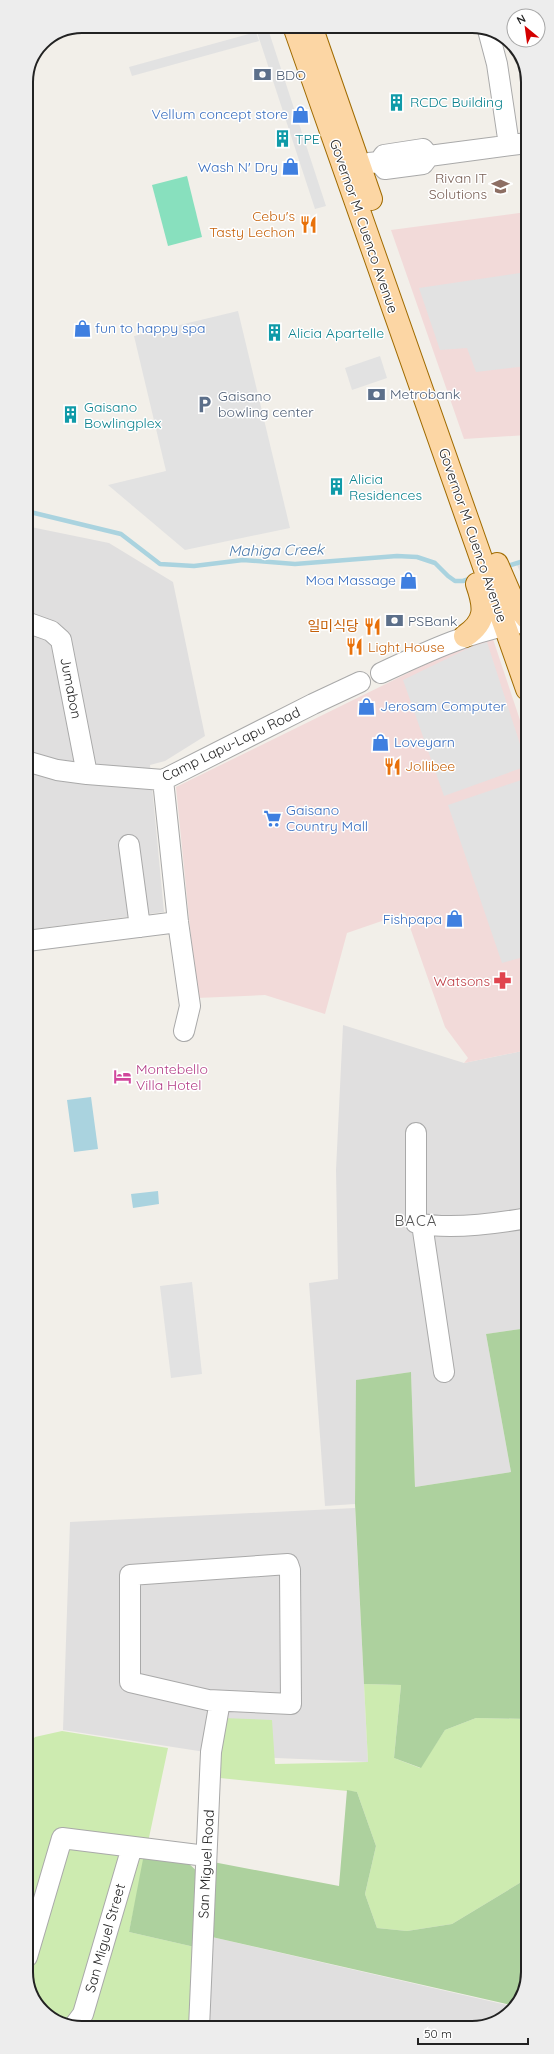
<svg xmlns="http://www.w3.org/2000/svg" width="554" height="2054" font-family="Quicksand,'Noto Sans KR',sans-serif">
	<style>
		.residential { fill: #e0dfdf }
		.commercial { fill: #f2dad9 }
		.grass { fill: #cdebb0 }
		.forest { fill: #add19e }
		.pitch { fill: #88e0be }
		.parking { fill: #e2e2e2 }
		.water { fill: #aad3df }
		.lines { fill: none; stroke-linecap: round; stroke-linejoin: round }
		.stream { stroke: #aad3df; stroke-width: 4.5 }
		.minor-casing { stroke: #a9a9a9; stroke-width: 22 }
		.major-casing { stroke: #a06b00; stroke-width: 24 }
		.minor { stroke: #fff; stroke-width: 20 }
		.major { stroke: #fcd6a4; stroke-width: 22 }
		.labels { text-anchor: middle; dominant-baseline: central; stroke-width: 3; stroke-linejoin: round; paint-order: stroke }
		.service-label { font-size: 14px; fill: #4e5e75; stroke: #fff; text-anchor: start }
		.culture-label { font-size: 14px; fill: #0d838f; stroke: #fff; text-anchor: start }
		.shop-label { font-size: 14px; fill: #366cbe; stroke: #fff; text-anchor: end }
		.education-label { font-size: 14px; fill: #785e54; stroke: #fff; text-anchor: end }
		.food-label { font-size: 14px; fill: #c56008; stroke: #fff; text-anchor: end }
		.street-label { font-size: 14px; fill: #222; stroke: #fff }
		.health-label { font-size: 14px; fill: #be3a42; stroke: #fff; text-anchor: end }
		.hotel-label { font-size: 14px; fill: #b23c85; stroke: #fff; text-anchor: start }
		.water-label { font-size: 15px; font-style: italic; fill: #4a7aab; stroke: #fff }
		.neighbourhood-label { font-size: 15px; letter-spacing: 1px; fill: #555; stroke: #fff }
		.rim { fill: none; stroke: #222; stroke-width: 2 }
	</style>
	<rect width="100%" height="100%" fill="#f2efe9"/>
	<!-- residential -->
	<path class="residential" d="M26,526l83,17 64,39 32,154 -40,25 -15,4 14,147 -137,18z
		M527,563v24l-10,-22z
		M343,1025l121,38 63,-13 1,278 -42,6 25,138 -96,15 -4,-115 -54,8 -2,124 -30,2 -16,-223 29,-4 -2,-109z
		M355,1508l13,254 -137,-6 -168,-26 7,-208z
		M212,1937l303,70 -32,20 -275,1z"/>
	<!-- commercial -->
	<path class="commercial" d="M527,212v223l-63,4 -73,-209z
		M492,636l35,105v309l-63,13 4,-5 -23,-31 -40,-114 -58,20 -22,81 -60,-19 -68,3 -21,-211 291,-143z"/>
	<!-- grass -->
	<path class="grass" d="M364,1684l37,1 -7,73 26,10 25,-38 31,-12 52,1v159l-76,46 -45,7 -30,-3 -12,-34 11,-48 -19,-54 -137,-14 2,-60 50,2 3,44 93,-2z
		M62,1731l106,17 -39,184 70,16 -4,80h-117l-33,-14 -18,-31v-235l8,-11z"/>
	<!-- forest -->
	<path class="forest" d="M528,1328v391l-52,-1 -31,12 -24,38 -27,-10 7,-73 -37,-1 -9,-180 1,-124 55,-8 4,115 96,-15 -25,-138z
		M347,1790l10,2 19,54 -11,48 12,34 30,3 45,-7 76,-46v94l-12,34 -304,-69 1,-75 126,24z
		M144,1854l43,8 13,12 -1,74 -70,-16z"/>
	<!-- pitch -->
	<path class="pitch" d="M187,176l15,61 -34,9 -16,-61z"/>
	<!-- parking -->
	<path class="parking" d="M268,29l58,177 -11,3 -58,-177z
		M256,32l3,9 -127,35 -3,-9z
		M527,272v94l-51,6 -9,-24 -27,2 -21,-62z
		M238,311l52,217 -105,22 -77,-65 58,-14 -32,-135z
		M380,356l7,22 -35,12 -7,-22z
		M487,642l40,124 -83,30 -41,-116 68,-33z
		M527,778v178l-25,7 -54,-158z
		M192,1282l10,92 -31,4 -11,-92z"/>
	<!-- water -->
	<path class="water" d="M91,1097l7,52 -24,3 -7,-52z
		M158,1191l1,13 -26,4 -2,-14z"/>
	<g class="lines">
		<!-- stream -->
		<path class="stream" d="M26,511l95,23 39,30 34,2 49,-6 52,4 102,-8 20,1 18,6 13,13 7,5h8l9,-3
			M504,567l23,-7"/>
		<defs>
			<path id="minor" d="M488,30l9,34 12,81
				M379,162l6,7 38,-5 6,-8 98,-13
				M369,163l10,-1 5,-7 39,-6 6,7
				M26,622l25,9 10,9 26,134
				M381,673c47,-22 94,-44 146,-51
				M26,761l31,9 30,4 76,6 150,-76 47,-22
				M163,780l15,142 12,84 -6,25
				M129,845l11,82
				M27,941l151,-19
				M416,1133v90c34,7 78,1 112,-5
				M422,1224l22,148
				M288,1564l2,6 1,134 -83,-4 -78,-18v-107z
				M27,1957l35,-119 144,18
				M74,2026l9,-12 49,-167
				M199,2028l12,-276 9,-51"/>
			<path id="major" d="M294,26l233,663
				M311,26l60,173
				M497,564l16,37 14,17
				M465,636c22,-15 20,-29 12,-52"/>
		</defs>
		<!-- minor casing -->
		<use href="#minor" class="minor-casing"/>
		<!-- major casing -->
		<use href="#major" class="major-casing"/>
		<!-- minor -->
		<use href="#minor" class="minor"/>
		<!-- major -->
		<use href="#major" class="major"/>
	</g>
	<!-- icons -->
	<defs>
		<symbol id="bank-bare" viewBox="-9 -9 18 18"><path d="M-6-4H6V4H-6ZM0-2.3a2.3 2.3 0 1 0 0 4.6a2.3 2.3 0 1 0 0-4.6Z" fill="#5c6f8a" stroke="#fff" stroke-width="2.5" paint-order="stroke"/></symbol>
		<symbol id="building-bare" viewBox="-9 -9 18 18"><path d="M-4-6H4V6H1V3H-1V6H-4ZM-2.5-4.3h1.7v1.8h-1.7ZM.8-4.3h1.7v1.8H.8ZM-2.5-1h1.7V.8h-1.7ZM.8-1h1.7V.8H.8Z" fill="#0f9aa8" stroke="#fff" stroke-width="2.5" paint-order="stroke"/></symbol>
		<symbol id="shop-bare" viewBox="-9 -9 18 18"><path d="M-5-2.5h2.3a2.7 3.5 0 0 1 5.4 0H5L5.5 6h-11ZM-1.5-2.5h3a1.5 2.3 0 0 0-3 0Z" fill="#3f7fe0" stroke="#fff" stroke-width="2.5" paint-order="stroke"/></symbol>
		<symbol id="school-bare" viewBox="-9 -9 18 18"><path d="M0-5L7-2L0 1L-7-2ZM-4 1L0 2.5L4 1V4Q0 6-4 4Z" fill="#8d6e63" stroke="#fff" stroke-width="2.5" paint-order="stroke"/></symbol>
		<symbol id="restaurant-bare" viewBox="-9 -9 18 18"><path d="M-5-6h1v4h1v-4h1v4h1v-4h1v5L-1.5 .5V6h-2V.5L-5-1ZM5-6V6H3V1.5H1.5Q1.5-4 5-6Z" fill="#e8710a" stroke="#fff" stroke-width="2.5" paint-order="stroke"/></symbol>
		<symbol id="parking-bare" viewBox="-9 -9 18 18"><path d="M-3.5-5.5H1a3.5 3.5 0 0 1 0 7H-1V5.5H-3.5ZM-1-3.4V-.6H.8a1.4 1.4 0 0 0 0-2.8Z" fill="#5c6f8a" stroke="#fff" stroke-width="2.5" paint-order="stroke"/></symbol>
		<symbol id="supermarket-bare" viewBox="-9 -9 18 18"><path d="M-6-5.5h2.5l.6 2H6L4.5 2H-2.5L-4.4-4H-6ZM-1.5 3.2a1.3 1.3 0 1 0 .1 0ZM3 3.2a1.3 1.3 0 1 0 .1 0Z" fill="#3f7fe0" stroke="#fff" stroke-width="2.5" paint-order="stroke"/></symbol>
		<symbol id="pharmacy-bare" viewBox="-9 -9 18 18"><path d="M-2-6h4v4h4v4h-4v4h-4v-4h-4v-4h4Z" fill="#e0444e" stroke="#fff" stroke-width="2.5" paint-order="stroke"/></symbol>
		<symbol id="hotel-bare" viewBox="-9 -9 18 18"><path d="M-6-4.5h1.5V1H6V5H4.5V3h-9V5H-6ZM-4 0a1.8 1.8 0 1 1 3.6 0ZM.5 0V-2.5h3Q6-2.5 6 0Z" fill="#d1479c" stroke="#fff" stroke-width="2.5" paint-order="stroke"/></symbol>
	</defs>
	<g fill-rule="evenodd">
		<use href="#bank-bare" x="250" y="62" width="25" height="25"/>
		<use href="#building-bare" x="384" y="90" width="25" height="25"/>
		<use href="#shop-bare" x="288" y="102" width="25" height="25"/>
		<use href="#building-bare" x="270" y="126" width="25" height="25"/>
		<use href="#shop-bare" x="278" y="154" width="25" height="25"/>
		<use href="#school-bare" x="488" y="174" width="25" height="25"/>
		<use href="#restaurant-bare" x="296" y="212" width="25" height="25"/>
		<use href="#shop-bare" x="70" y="316" width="25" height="25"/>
		<use href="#building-bare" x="262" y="320" width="25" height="25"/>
		<use href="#bank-bare" x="364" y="382" width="25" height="25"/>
		<use href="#parking-bare" x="192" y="392" width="25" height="25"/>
		<use href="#building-bare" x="58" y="402" width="25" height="25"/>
		<use href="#building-bare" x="324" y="474" width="25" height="25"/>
		<use href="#shop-bare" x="396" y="568" width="25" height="25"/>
		<use href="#bank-bare" x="382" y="608" width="25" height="25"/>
		<use href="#restaurant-bare" x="360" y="614" width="25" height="25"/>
		<use href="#restaurant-bare" x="342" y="634" width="25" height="25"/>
		<use href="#shop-bare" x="354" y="694" width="25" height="25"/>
		<use href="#shop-bare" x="368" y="730" width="25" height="25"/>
		<use href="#restaurant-bare" x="380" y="754" width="25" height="25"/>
		<use href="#supermarket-bare" x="260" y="806" width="25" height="25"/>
		<use href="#shop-bare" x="442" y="906" width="25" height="25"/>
		<use href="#pharmacy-bare" x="490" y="968" width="25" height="25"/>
		<use href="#hotel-bare" x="110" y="1064" width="25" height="25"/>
	</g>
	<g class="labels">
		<!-- service labels -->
		<g class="service-label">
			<text x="276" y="75">BDO</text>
			<text x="390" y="394">Metrobank</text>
			<text x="218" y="396">Gaisano<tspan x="218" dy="16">bowling center</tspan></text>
			<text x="408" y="621">PSBank</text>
		</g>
		<!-- culture labels -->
		<g class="culture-label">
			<text x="410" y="102">RCDC Building</text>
			<text x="295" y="139">TPE</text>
			<text x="288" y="333">Alicia Apartelle</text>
			<text x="84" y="407">Gaisano<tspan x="84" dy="16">Bowlingplex</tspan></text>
			<text x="349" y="479">Alicia<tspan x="349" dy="16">Residences</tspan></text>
		</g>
		<!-- shop labels -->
		<g class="shop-label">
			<text x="288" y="114">Vellum concept store</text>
			<text x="278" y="167">Wash N' Dry</text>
			<text x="95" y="328" text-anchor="start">fun to happy spa</text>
			<text x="396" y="580">Moa Massage</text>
			<text x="380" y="706" text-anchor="start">Jerosam Computer</text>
			<text x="394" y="742" text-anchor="start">Loveyarn</text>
			<text x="286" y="810" text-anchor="start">Gaisano<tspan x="286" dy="16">Country Mall</tspan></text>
			<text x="442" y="919">Fishpapa</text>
		</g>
		<!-- education labels -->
		<g class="education-label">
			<text x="487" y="178">Rivan IT<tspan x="487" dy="16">Solutions</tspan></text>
		</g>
		<!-- food labels -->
		<g class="food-label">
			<text x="295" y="216">Cebu's<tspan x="295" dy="16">Tasty Lechon</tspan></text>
			<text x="359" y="626">일미식당</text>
			<text x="368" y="647" text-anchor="start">Light House</text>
			<text x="405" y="766" text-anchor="start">Jollibee</text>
		</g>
		<!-- street labels -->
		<g class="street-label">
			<text transform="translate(364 226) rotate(71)">Governor M. Cuenco Avenue</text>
			<text transform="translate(473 535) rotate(71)">Governor M. Cuenco Avenue</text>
			<text transform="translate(71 688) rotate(79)">Jumabon</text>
			<text transform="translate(231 744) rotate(-26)">Camp Lapu-Lapu Road</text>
			<text transform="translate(206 1864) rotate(-87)">San Miguel Road</text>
			<text transform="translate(105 1938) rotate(-74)">San Miguel Street</text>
		</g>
		<!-- health labels -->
		<g class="health-label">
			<text x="490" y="981">Watsons</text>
		</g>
		<!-- hotel labels -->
		<g class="hotel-label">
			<text x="136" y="1069">Montebello<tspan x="136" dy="16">Villa Hotel</tspan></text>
		</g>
		<!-- water labels -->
		<g class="water-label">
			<text transform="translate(276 550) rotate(-1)">Mahiga Creek</text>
		</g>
		<!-- neighbourhood labels -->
		<g class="neighbourhood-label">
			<text x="416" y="1220">BACA</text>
		</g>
	</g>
	<!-- crop -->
	<path d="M0 0H554V2054H0ZM82 33H472A49 49 0 0 1 521 82V1972A49 49 0 0 1 472 2021H82A49 49 0 0 1 33 1972V82A49 49 0 0 1 82 33Z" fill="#ededed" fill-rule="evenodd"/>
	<path class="rim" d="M82 33H472A49 49 0 0 1 521 82V1972A49 49 0 0 1 472 2021H82A49 49 0 0 1 33 1972V82A49 49 0 0 1 82 33Z"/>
	<!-- north arrow -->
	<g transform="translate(526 28) rotate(331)"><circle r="19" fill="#ffffff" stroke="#a7a7a7"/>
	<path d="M0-3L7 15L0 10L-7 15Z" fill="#d40000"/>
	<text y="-6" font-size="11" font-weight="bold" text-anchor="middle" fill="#222222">N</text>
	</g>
	<!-- scale -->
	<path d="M418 2038v6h110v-6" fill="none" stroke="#222222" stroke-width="2"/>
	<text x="424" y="2038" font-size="12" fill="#222222" stroke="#ffffff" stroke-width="3" paint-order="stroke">50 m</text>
</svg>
